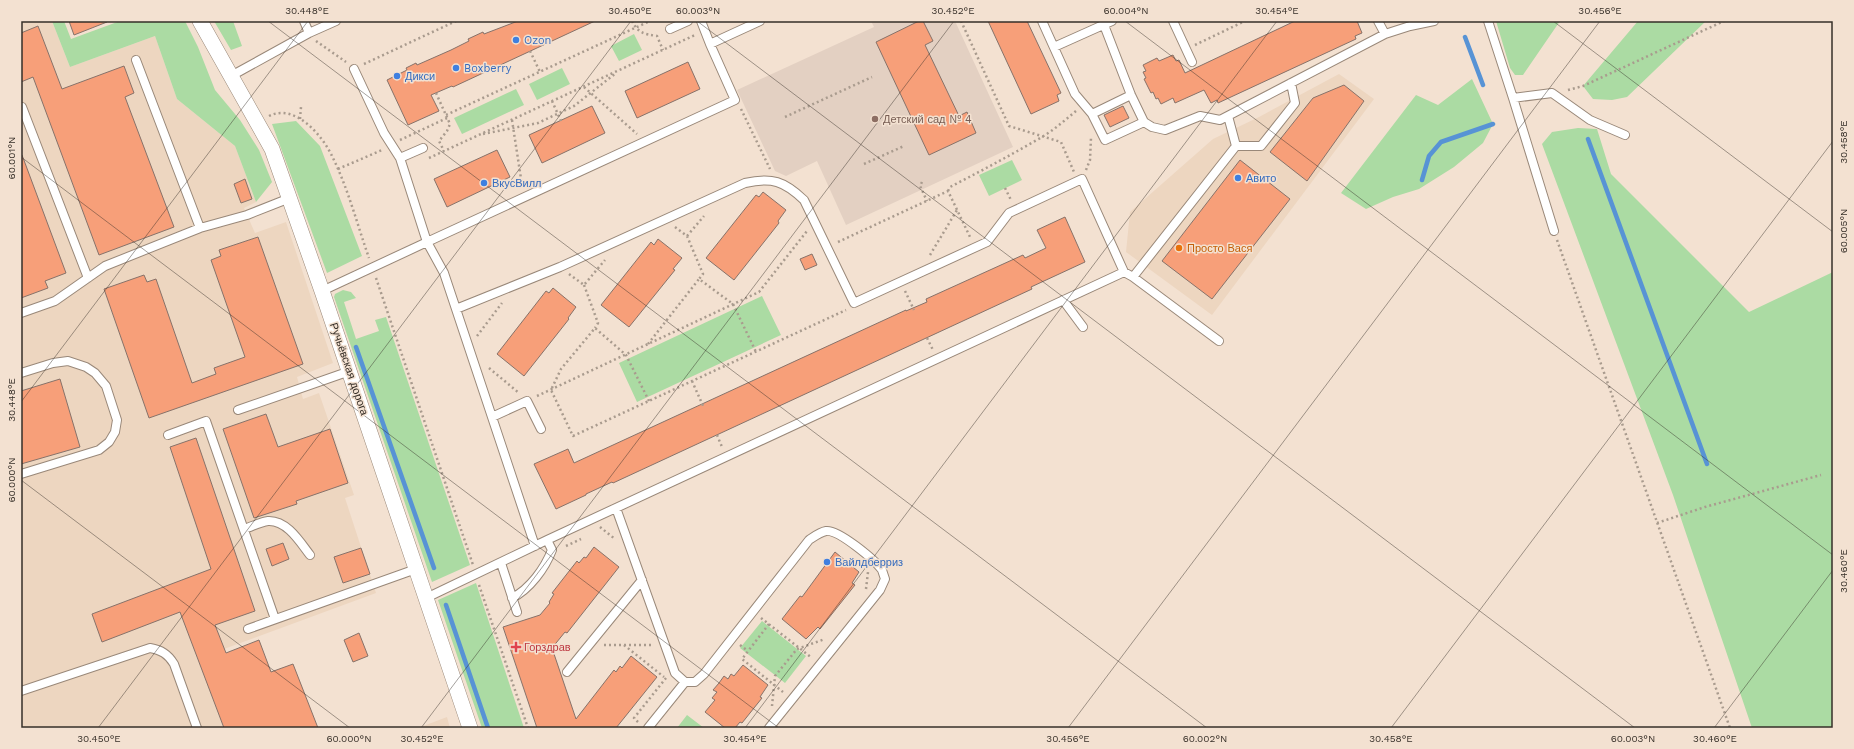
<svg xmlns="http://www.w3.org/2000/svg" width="1854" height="749" font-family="'Work Sans',sans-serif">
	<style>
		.built { fill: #edd6c0 }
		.education { fill: #e3d0c2 }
		.green { fill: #abdba3 }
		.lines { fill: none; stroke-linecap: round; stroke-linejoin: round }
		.stream { stroke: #5793d5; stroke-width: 4.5 }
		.building { fill: #f79f79; stroke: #877269 }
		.service-casing { stroke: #998879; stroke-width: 10 }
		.minor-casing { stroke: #998879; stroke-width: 16 }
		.path { stroke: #a99b8e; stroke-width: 2.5; stroke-dasharray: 2 3; stroke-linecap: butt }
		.service { stroke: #fff; stroke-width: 8 }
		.minor { stroke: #fff; stroke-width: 15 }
		.ticks { fill: none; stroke: #362f28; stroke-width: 1; stroke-opacity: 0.45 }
		.shop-dot { fill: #3f7fe0; stroke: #f3e1d1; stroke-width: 1.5 }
		.education-dot { fill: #8d6e63; stroke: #f3e1d1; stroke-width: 1.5 }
		.food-dot { fill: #e8710a; stroke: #f3e1d1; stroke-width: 1.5 }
		.health-dot { fill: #e0444e; stroke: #f3e1d1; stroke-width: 1.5 }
		.labels { text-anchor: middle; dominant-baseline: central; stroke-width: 3; stroke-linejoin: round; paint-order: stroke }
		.shop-label { font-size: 11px; fill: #366cbe; stroke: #f3e1d1; text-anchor: start }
		.education-label { font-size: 11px; fill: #785e54; stroke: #f3e1d1; text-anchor: start }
		.food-label { font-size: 11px; fill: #c56008; stroke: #f3e1d1; text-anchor: start }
		.street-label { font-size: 11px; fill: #362f28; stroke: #f3e1d1 }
		.health-label { font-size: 11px; fill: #be3a42; stroke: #f3e1d1; text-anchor: start }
		.neatline { fill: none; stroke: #362f28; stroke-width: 1.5 }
		.ticks-label { font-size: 10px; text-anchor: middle; fill: #362f28 }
	</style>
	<rect width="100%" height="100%" fill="#f3e1d1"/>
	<!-- built -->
	<path class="built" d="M21,21h31l18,46 85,-31 22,63 58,47 21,56 -12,6 11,25 31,-11 47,141 -36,14 6,22 16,-6 35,102 -9,3 31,95 -152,56 29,79h-232z
		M1339,74l35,25 -162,216 -86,-63 4,-40 83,-73 46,-22z
		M447,717l3,11h-32z"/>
	<!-- education -->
	<path class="education" d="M871,21h84l58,126 -167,78 -29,-64 -31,15 -11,-5 -38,-81 137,-63z"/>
	<!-- green -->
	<path class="green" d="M52,21h12l7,18 49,-18h65l13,26 17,43 25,30 19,30 13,32 -16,20 -21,-56 -58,-47 -22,-63 -85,31z
		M214,21h19l9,25 -11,4z
		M1496,21h64l-37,54h-8l-5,-7z
		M1638,21h68l-79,76 -15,3 -19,-1 -10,-13z
		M634,34l8,16 -23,11 -8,-15z
		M562,68l8,16 -33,16 -8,-16z
		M1472,79l21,45 -10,19 -29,24 -35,22 -26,8 -27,12 -25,-16 75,-98 22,10z
		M516,89l8,16 -62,29 -8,-16z
		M296,121l24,25 42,110 -35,17 -55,-149z
		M1578,128l19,1 14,45 138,138 84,-40v456h-81l-79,-233 -131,-351 10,-12z
		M1012,160l10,20 -33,16 -10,-21z
		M343,290l8,2 5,6 -12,4 12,37 23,-8 -4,-11 11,-3 84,248 -38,17 -98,-285 1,-3z
		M762,296l19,39 -144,67 -18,-39z
		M476,583l48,145h-42l-44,-128z
		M762,621l44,35 -21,27 -45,-35z
		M687,715l17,13h-27z"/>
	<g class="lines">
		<!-- stream -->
		<path class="stream" d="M1465,37l18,48
			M1588,139l119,325
			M1422,180l7,-24 12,-14 52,-18
			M356,347l78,221
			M446,605l42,123"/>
	</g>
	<!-- building -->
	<path class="building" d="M69,21h38v1l-33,13z
		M518,21h77l-142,66 -1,-1 -21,9 8,16 -31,14 -21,-45 20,-10 -1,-2 10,-5 1,2 34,-15 18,-9 -1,-2 15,-7 1,2z
		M919,21h4l10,20 -8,4 34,71 8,-4 9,21 -47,22 -53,-113z
		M988,21h39l34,72 -4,2 2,6 -28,13z
		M1295,21h62l5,12 -7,3 1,3 -138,64 -1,-3 -6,3 -7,-13 -29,13 -2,-5 -12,6 -3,-6 -2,1 -3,-7 -2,1 -7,-14 2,-1 -3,-6 3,-1 -3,-6 14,-7 2,3 14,-6 3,6 3,-1 6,13z
		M38,26l24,63 62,-23 10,27 -9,4 49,130 -75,28 -66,-178 -12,5v-49z
		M688,62l12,27 -63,29 -12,-27z
		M1344,85l20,16 -57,80 -37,-29 43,-54z
		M592,106l13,27 -63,30 -13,-28z
		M1123,106l6,12 -19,9 -6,-12z
		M497,150l13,27 -63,30 -13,-28z
		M21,155h1l44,118 -21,8 3,7 -27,10z
		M1240,160l50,39 -78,100 -50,-38z
		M245,179l7,20 -11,4 -7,-19z
		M763,192l23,18 -8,11 1,2 -45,57 -28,-22 50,-63 3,2z
		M1065,217l20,45 -54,25 1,2 -419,194 -1,-1 -26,12v1l-30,14 -22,-45 34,-15 6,14 332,-153v1l21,-9 -1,-3 97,-44 2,3 21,-10 -9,-18z
		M258,237l45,127 -154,54 -45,-129 40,-14 3,7 9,-3 36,104 24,-9 -2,-6 31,-11 -34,-97 10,-4 -2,-6z
		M658,239l24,19 -9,11 2,1 -46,57 -28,-22 50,-63 3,3z
		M812,254l5,11 -12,5 -5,-11z
		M553,288l23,19 -8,11 1,1 -45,57 -27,-22 49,-63 3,2z
		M60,379l20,68 -59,17v-73z
		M266,414l12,33 52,-18 18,54 -52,18 1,3 -43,14 -31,-89z
		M196,438l59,173 -40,14 11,28 33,-13 12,32 22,-8 25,64h-94l-44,-116 -78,30 -10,-28 119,-45 -41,-122z
		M283,543l6,16 -17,7 -6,-17z
		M594,547l25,20 -52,66 -2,-1 -13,16 24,71 38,-49 2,2 4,-6 2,2 9,-12 26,21 -41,51h-79l-34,-101 37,-12 10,-12 -1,-1 5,-8 -2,-1 25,-32 2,2 5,-6 2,1z
		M361,548l9,26 -27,9 -9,-26z
		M835,552l24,20 -7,11 3,2 -35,44 -2,-2 -12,12 -24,-20 18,-23 2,1z
		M359,633l9,23 -15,6 -9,-22z
		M743,665l25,20 -8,12 2,1 -20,25 -2,-1 -5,6h-10l-20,-16 10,-12 -3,-2 5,-6 -4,-2 6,-7 5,-7 4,3 3,-5 3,2z"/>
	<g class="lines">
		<defs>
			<path id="service" d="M304,21l5,12
				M701,21l9,23 50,-23
				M1042,21l33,73 17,20 39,-19
				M1173,21l19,41
				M1378,21l7,13
				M1488,21l25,77 41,133
				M1104,25l27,70 13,27 8,5 13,3 35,-14 20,4 165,-86 25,-8 24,-5
				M670,29l18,-8
				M1054,47l58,-26
				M136,60l64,168
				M231,76l78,-43 27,-12
				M1513,98l39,-5 38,27 35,15
				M22,107l66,171
				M1092,114l13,26 39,-18
				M1236,146h25l34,-43 -4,-20
				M400,158l23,-10
				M1133,277l103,-131 -8,-30
				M322,291l105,-49 -27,-84 -16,-25 -30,-64
				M1063,300l20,27
				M456,309l104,-42 185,-84c27,-6 39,-2 59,17l50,103 133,-61 22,-29 73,-34 42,93 9,5 86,64
				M21,313l34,-12 50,-35 95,-38 47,-13 43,-17
				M21,373l32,-10 15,-2 18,6 9,6 11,13 11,34 -2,12 -6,10 -10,8 -78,24
				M238,410l112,-39
				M492,417l35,-16 14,28
				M168,435l38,-14 69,198
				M616,508l59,165 10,9h10l9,-8 105,-134c6,-4 11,-8 17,-9 12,-2 49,29 56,39 1,3 2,6 3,9l-5,11 -111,138
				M244,529c7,-2 16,-7 24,-8 19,-1 32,21 42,34
				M535,546l-91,-273 -17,-31 308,-142 -25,-56
				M501,563l16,49
				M426,598l121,-58 577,-268
				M512,598c18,-9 33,-30 40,-48l-5,-10
				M248,629l168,-60
				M567,672l75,-92
				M21,691l129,-43c11,2 18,6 24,16l23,64
				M648,728l37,-46"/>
			<path id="minor" d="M200,21l72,128 50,142 148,437"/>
		</defs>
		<!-- service casing -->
		<use href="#service" class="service-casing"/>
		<!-- minor casing -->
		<use href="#minor" class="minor-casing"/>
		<!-- path -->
		<path class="path" d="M516,21v1
			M632,21c6,12 12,13 25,15l6,14
			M961,21l48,105 52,16 13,30
			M316,41l30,21
			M1195,45l50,-24
			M530,51l10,21
			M364,64l92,-43
			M584,87l53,47
			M1568,90l15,-4 141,-65
			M436,93l14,31 -3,7 -8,10 5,10
			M552,101l9,20
			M741,109l29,60
			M446,115l204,-94
			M269,116c26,-13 53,19 63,40 16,32 25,68 37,102
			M785,117l87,-40
			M300,119l1,-12
			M512,120l10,65
			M483,134l55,-11 36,-17 42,-33
			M400,140l47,-22
			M429,158l266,-123
			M864,164l40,-18
			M338,169l44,-19
			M1086,170l4,-10 1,-22
			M922,182l-2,4 7,15
			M1005,188l6,12
			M948,191l2,-4c31,-16 61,-32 92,-50 12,-7 23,-17 34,-26
			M675,227l12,9 17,-20
			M687,236l16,38 -4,5
			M1557,240l173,488
			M838,242l110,-51 23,48
			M930,255l27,-45
			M569,274l15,11 21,-25
			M376,278l97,287
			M584,285l14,38 -3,5
			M905,291l9,19
			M477,336l25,-33
			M927,338l6,12
			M648,344l51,-65 34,25 23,48
			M489,368l30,25
			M692,381l12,27
			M537,396l222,-104 48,-61
			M649,401l-23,-46 -31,-27 -34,41 -10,21 22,46 273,-126
			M717,435l5,12
			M1657,523l48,-16 116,-32
			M600,527l15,12
			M566,546l15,-7
			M479,585l49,143
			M866,589l2,-17
			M761,618l51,40
			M769,624l-27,35 41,33
			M604,645h49
			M624,645l40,32
			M740,645l8,6
			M772,706l3,-30 22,-27 28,-10
			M638,722l-4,-4 32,-40"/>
		<!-- service -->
		<use href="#service" class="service"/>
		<!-- minor -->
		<use href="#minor" class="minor"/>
	</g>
	<!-- ticks -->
	<path class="ticks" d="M268,21l939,707M697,21l938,707M1125,21l708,534M1553,21l280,211M21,157l758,571M21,402l287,-381M21,480l329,248M98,728l533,-707M421,728l533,-707M745,728l532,-707M1068,728l532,-707M1391,728l442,-587M1714,728l119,-158"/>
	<!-- markers -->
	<g class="shop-dot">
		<circle cx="516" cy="40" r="4"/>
		<circle cx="456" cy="68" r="4"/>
		<circle cx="397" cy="76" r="4"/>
		<circle cx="1238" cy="178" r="4"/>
		<circle cx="484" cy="183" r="4"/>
		<circle cx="827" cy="562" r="4"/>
	</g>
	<circle class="education-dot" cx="875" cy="119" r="4"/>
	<circle class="food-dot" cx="1179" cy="248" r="4"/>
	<path class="health-dot" d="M514 641h4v4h4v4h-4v4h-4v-4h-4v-4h4z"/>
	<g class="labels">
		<!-- shop labels -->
		<g class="shop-label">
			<text x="524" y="40">Ozon</text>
			<text x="464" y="68">Boxberry</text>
			<text x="405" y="76">Дикси</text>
			<text x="1246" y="178">Авито</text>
			<text x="492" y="183">ВкусВилл</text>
			<text x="835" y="562">Вайлдберриз</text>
		</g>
		<!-- education labels -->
		<g class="education-label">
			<text x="883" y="119">Детский сад № 4</text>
		</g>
		<!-- food labels -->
		<g class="food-label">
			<text x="1187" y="248">Просто Вася</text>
		</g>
		<!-- street labels -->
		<g class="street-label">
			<text transform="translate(349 369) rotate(71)">Ручьёвская дорога</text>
		</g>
		<!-- health labels -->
		<g class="health-label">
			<text x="524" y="647">Горздрав</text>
		</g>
	</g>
	<!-- border -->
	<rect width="1854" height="749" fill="none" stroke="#f3e1d1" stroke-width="44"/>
	<rect x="22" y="22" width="1810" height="705" class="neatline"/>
	<g class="ticks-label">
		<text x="307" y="14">30.448°E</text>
		<text x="630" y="14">30.450°E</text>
		<text x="698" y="14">60.003°N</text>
		<text x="953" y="14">30.452°E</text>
		<text x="1126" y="14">60.004°N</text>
		<text x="1277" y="14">30.454°E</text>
		<text x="1600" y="14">30.456°E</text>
		<text transform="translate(1843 142) rotate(-90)" y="4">30.458°E</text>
		<text transform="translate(11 158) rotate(-90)" y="4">60.001°N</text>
		<text transform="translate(1843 231) rotate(-90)" y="4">60.005°N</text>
		<text transform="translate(11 400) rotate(-90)" y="4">30.448°E</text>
		<text transform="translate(11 480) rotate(-90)" y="4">60.000°N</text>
		<text transform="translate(1843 571) rotate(-90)" y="4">30.460°E</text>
		<text x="99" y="742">30.450°E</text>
		<text x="349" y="742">60.000°N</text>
		<text x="422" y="742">30.452°E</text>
		<text x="745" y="742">30.454°E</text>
		<text x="1068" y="742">30.456°E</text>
		<text x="1205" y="742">60.002°N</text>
		<text x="1391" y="742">30.458°E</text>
		<text x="1633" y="742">60.003°N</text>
		<text x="1715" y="742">30.460°E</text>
	</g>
</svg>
